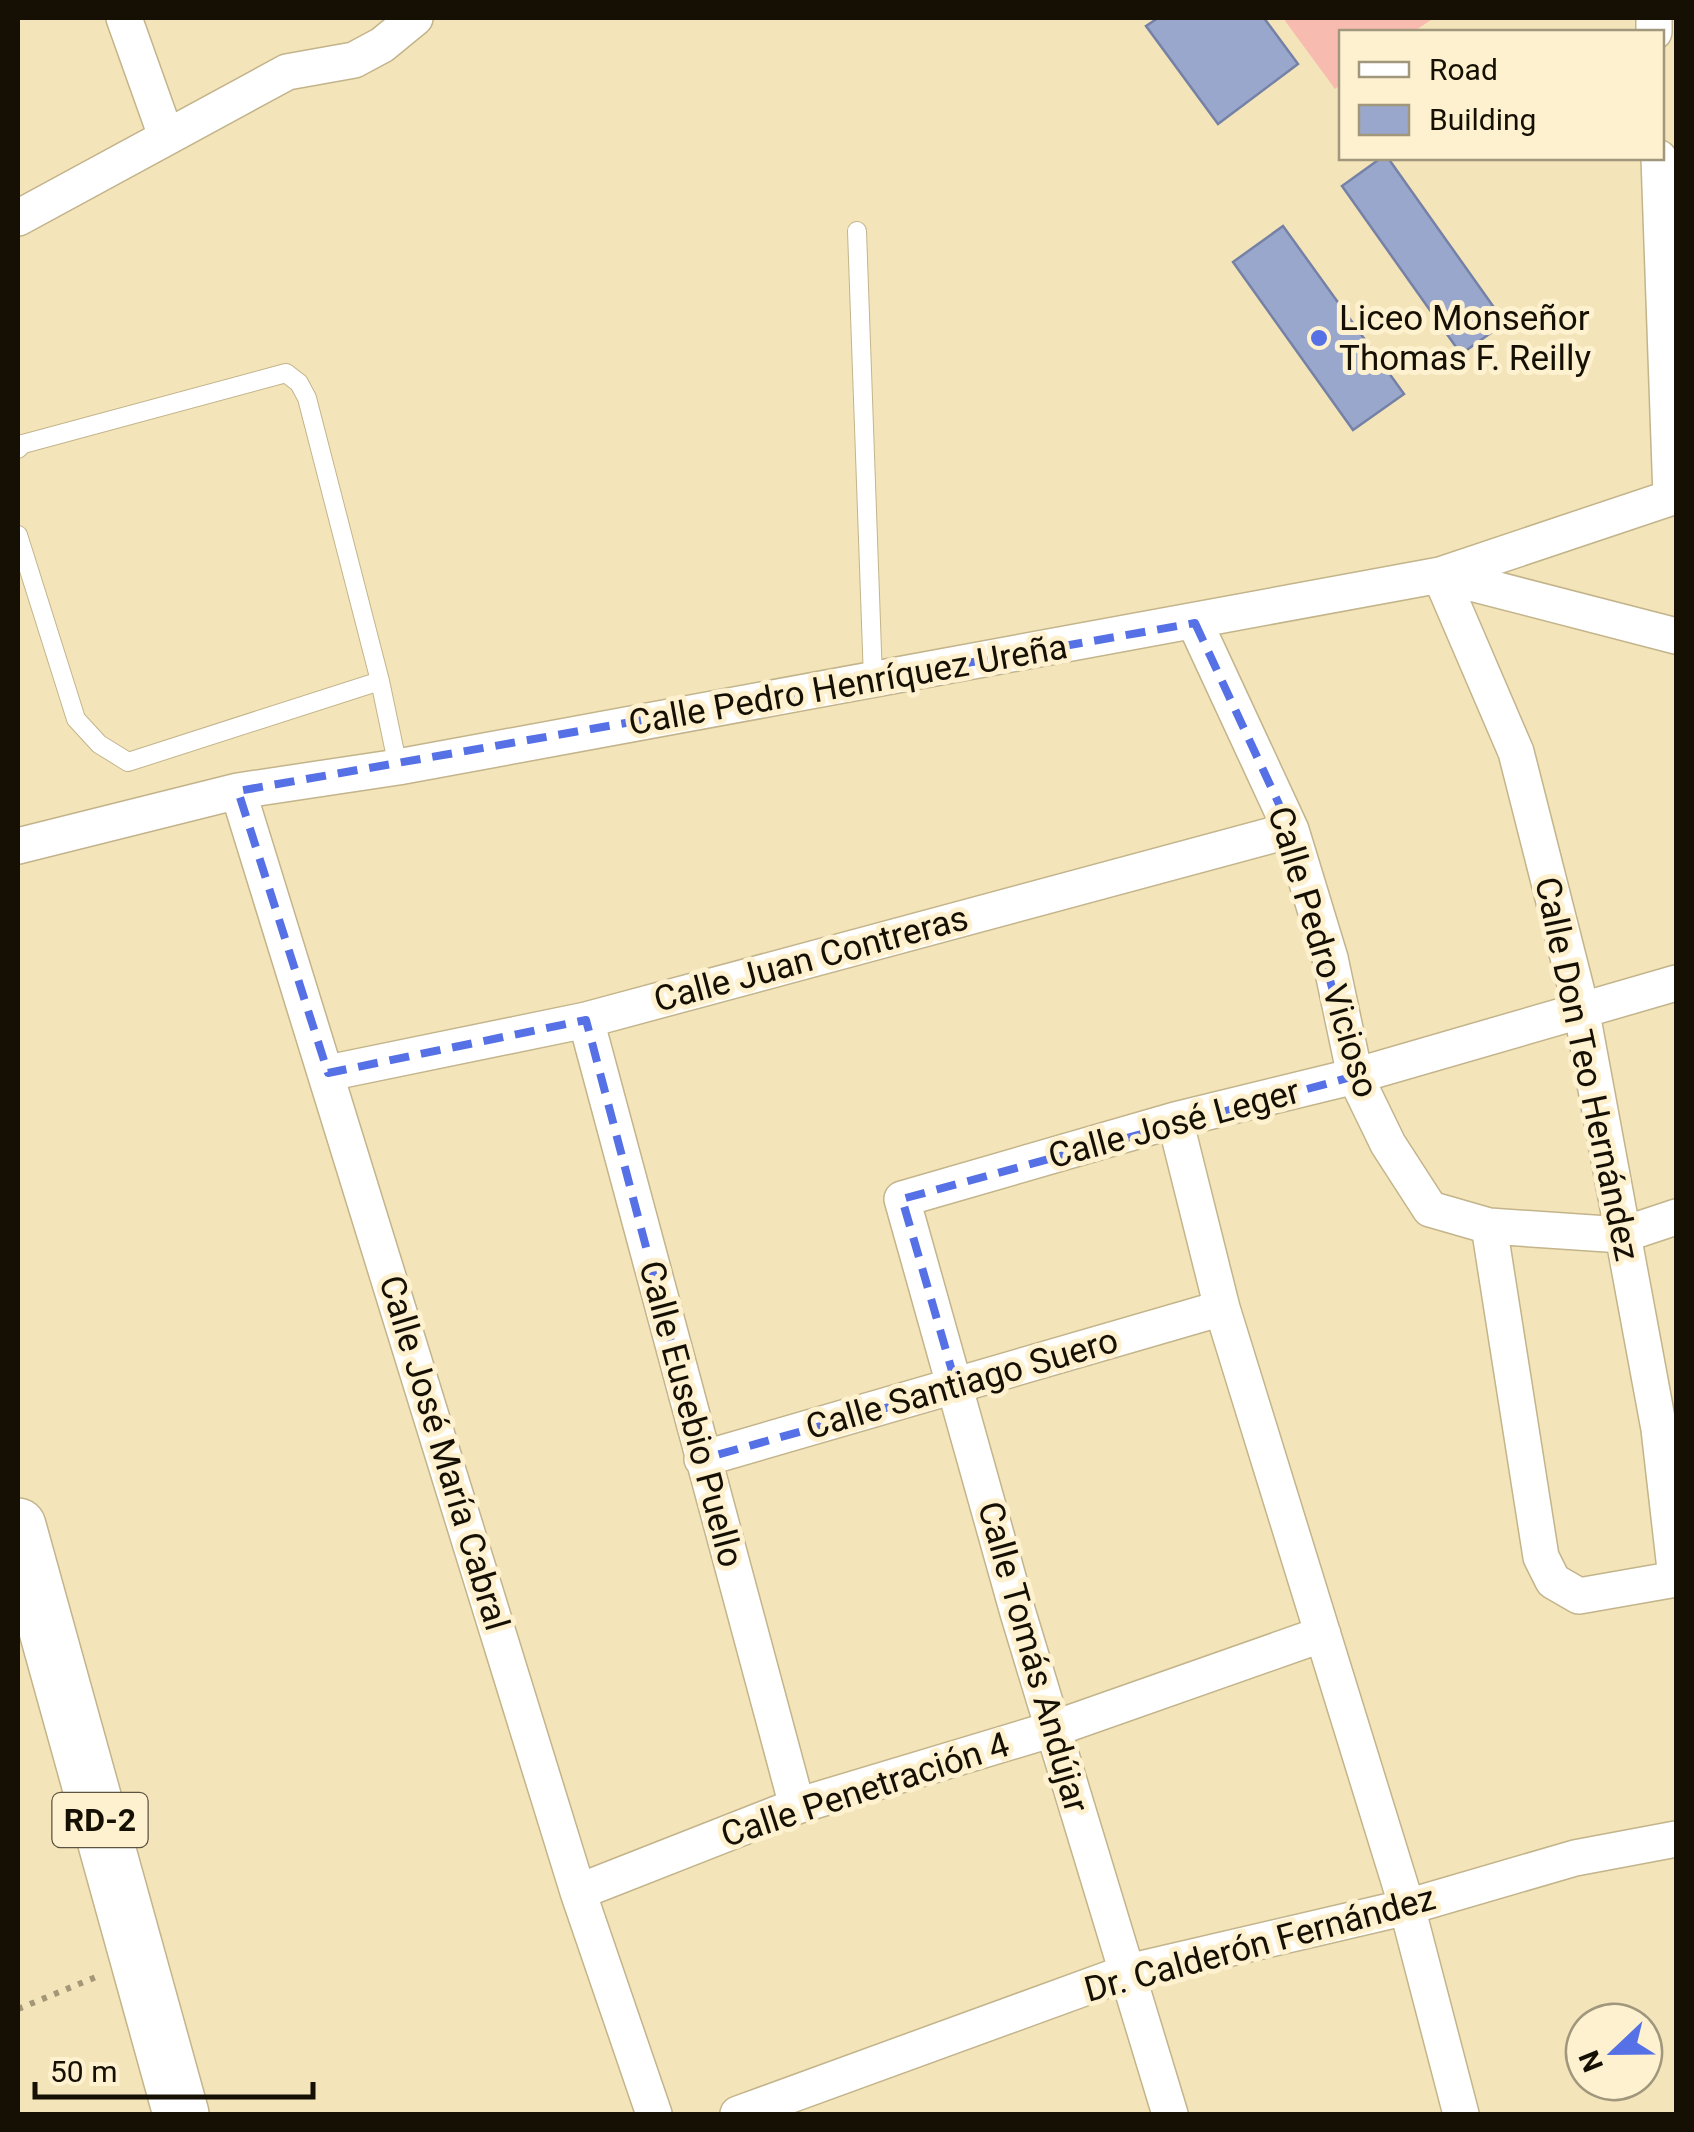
<svg xmlns="http://www.w3.org/2000/svg" width="1694" height="2132" font-family="Roboto,sans-serif">
	<style>
		.green { fill: #f8bbaf }
		.building { fill: #9aa7cd; stroke: #7681a6; stroke-width: 2.5 }
		.lines { fill: none; stroke-linecap: round; stroke-linejoin: round }
		.lane-casing { stroke: #c3b48b; stroke-width: 20 }
		.street-casing { stroke: #c3b48b; stroke-width: 38 }
		.primary-casing { stroke: #c3b48b; stroke-width: 58 }
		.path { stroke: #a39777; stroke-width: 6; stroke-dasharray: 5 8; stroke-linecap: butt }
		.lane { stroke: #fff; stroke-width: 18 }
		.street { stroke: #fff; stroke-width: 35 }
		.primary { stroke: #fff; stroke-width: 55 }
		.marked { fill: none; stroke: #5670e6; stroke-width: 8; stroke-dasharray: 20 12; stroke-linejoin: round }
		.poi-dot { fill: #5670e6; stroke: #fdf1cf; stroke-width: 4 }
		.labels { text-anchor: middle; dominant-baseline: central; stroke-width: 10; stroke-linejoin: round; paint-order: stroke }
		.shield { fill: #fdf1cf; stroke: #5b5440; stroke-width: 2.5 }
		.shield-label { font-size: 32px; font-weight: bold; fill: #151003 }
		.poi-label { font-size: 35px; fill: #151003; stroke: #fdf1cf; text-anchor: start }
		.street-label { font-size: 35px; fill: #151003; stroke: #fdf1cf }
	</style>
	<rect width="100%" height="100%" fill="#f3e4b9"/>
	<!-- green -->
	<path class="green" d="M1283,18h151l-21,14h-71l-1,52 -6,5z"/>
	<!-- building -->
	<path class="building" d="M1158,18h106l34,46 -80,60 -72,-98z
		M1381,158h7l117,165 -44,31 -119,-168z
		M1283,226l121,168 -51,36 -120,-168z"/>
	<g class="lines">
		<defs>
			<path id="lane" d="M857,231l16,448
				M18,449l5,-5 263,-71 13,10 8,15 73,283 18,86
				M18,535l58,184 23,25 29,18 252,-81"/>
			<path id="street" d="M124,18l42,118
				M1654,18v14
				M1659,158l12,339
				M18,218l269,-146 67,-12 28,-15 33,-27
				M1676,496l-236,79 76,177 65,256 78,421 17,149
				M1195,623l96,207 39,128 25,118 33,68 42,65 59,17 133,9 54,-18
				M238,791l340,1101 76,222
				M18,846l220,-55 160,-24 1042,-192 236,61
				M586,1020l211,786
				M328,1073l258,-53 705,-190
				M1175,1120l47,188 185,599 54,207
				M1489,1226l52,331 12,24 26,15 97,-17
				M702,1459l520,-151
				M578,1892l219,-86 256,-77 270,-95
				M738,2114l390,-142 279,-65 168,-49 101,-19
				M1170,2114l-152,-501 -116,-414 273,-79 180,-44 321,-93"/>
			<path id="primary" d="M18,1526l163,588"/>
		</defs>
		<!-- lane casing -->
		<use href="#lane" class="lane-casing"/>
		<!-- street casing -->
		<use href="#street" class="street-casing"/>
		<!-- primary casing -->
		<use href="#primary" class="primary-casing"/>
		<!-- path -->
		<path class="path" d="M18,2009l78,-32"/>
		<!-- lane -->
		<use href="#lane" class="lane"/>
		<!-- street -->
		<use href="#street" class="street"/>
		<!-- primary -->
		<use href="#primary" class="primary"/>
	</g>
	<!-- marked area -->
	<path class="marked" d="M1195,623l96,207 64,246 -453,123 55,189 -255,71 -116,-439 -258,53 -90,-282z"/>
	<!-- markers -->
	<circle class="poi-dot" cx="1319" cy="338" r="10"/>
	<g class="labels">
		<!-- shield labels -->
		<rect class="shield" x="52.5" y="1793" width="95" height="54" rx="8"/>
		<g class="shield-label">
			<text x="100" y="1820">RD-2</text>
		</g>
		<!-- poi labels -->
		<g class="poi-label">
			<text x="1339" y="318">Liceo Monseñor<tspan x="1339" dy="40">Thomas F. Reilly</tspan></text>
		</g>
		<!-- street labels -->
		<g class="street-label">
			<text transform="translate(848 685) rotate(-10)">Calle Pedro Henríquez Ureña</text>
			<text transform="translate(1323 952) rotate(73)">Calle Pedro Vicioso</text>
			<text transform="translate(811 959) rotate(-15)">Calle Juan Contreras</text>
			<text transform="translate(1587 1069) rotate(78)">Calle Don Teo Hernández</text>
			<text transform="translate(1174 1124) rotate(-15)">Calle José Leger</text>
			<text transform="translate(962 1384) rotate(-16)">Calle Santiago Suero</text>
			<text transform="translate(691 1414) rotate(75)">Calle Eusebio Puello</text>
			<text transform="translate(444 1453) rotate(73)">Calle José María Cabral</text>
			<text transform="translate(1033 1657) rotate(74)">Calle Tomás Andújar</text>
			<text transform="translate(865 1790) rotate(-18)">Calle Penetración 4</text>
			<text transform="translate(1260 1944) rotate(-15)">Dr. Calderón Fernández</text>
		</g>
	</g>
	<!-- border -->
	<rect width="1694" height="2132" fill="none" stroke="#151003" stroke-width="40"/>
	<!-- legend -->
	<rect x="1339" y="30" width="325" height="130" fill="#fdf1cf" stroke="#a0977d" stroke-width="2.5"/>
	<rect x="1359" y="62" width="50" height="15" fill="#ffffff" stroke="#a0977d" stroke-width="2.5"/>
	<text x="1429" y="80" font-size="30" fill="#151003">Road</text>
	<rect x="1359" y="105" width="50" height="30" fill="#9aa7cd" stroke="#a0977d" stroke-width="2.5"/>
	<text x="1429" y="130" font-size="30" fill="#151003">Building</text>
	<!-- north arrow -->
	<g transform="translate(1614 2052) rotate(248)"><circle r="48" fill="#fdf1cf" stroke="#a0977d" stroke-width="2.5"/>
	<path d="M0-8L18 38L0 25L-18 38Z" fill="#5670e6"/>
	<text y="-15" font-size="28" font-weight="bold" text-anchor="middle" fill="#151003">N</text>
	</g>
	<!-- scale -->
	<path d="M35 2082v15h278v-15" fill="none" stroke="#151003" stroke-width="5"/>
	<text x="50" y="2082" font-size="30" fill="#151003" stroke="#fdf1cf" stroke-width="8" paint-order="stroke">50 m</text>
</svg>
